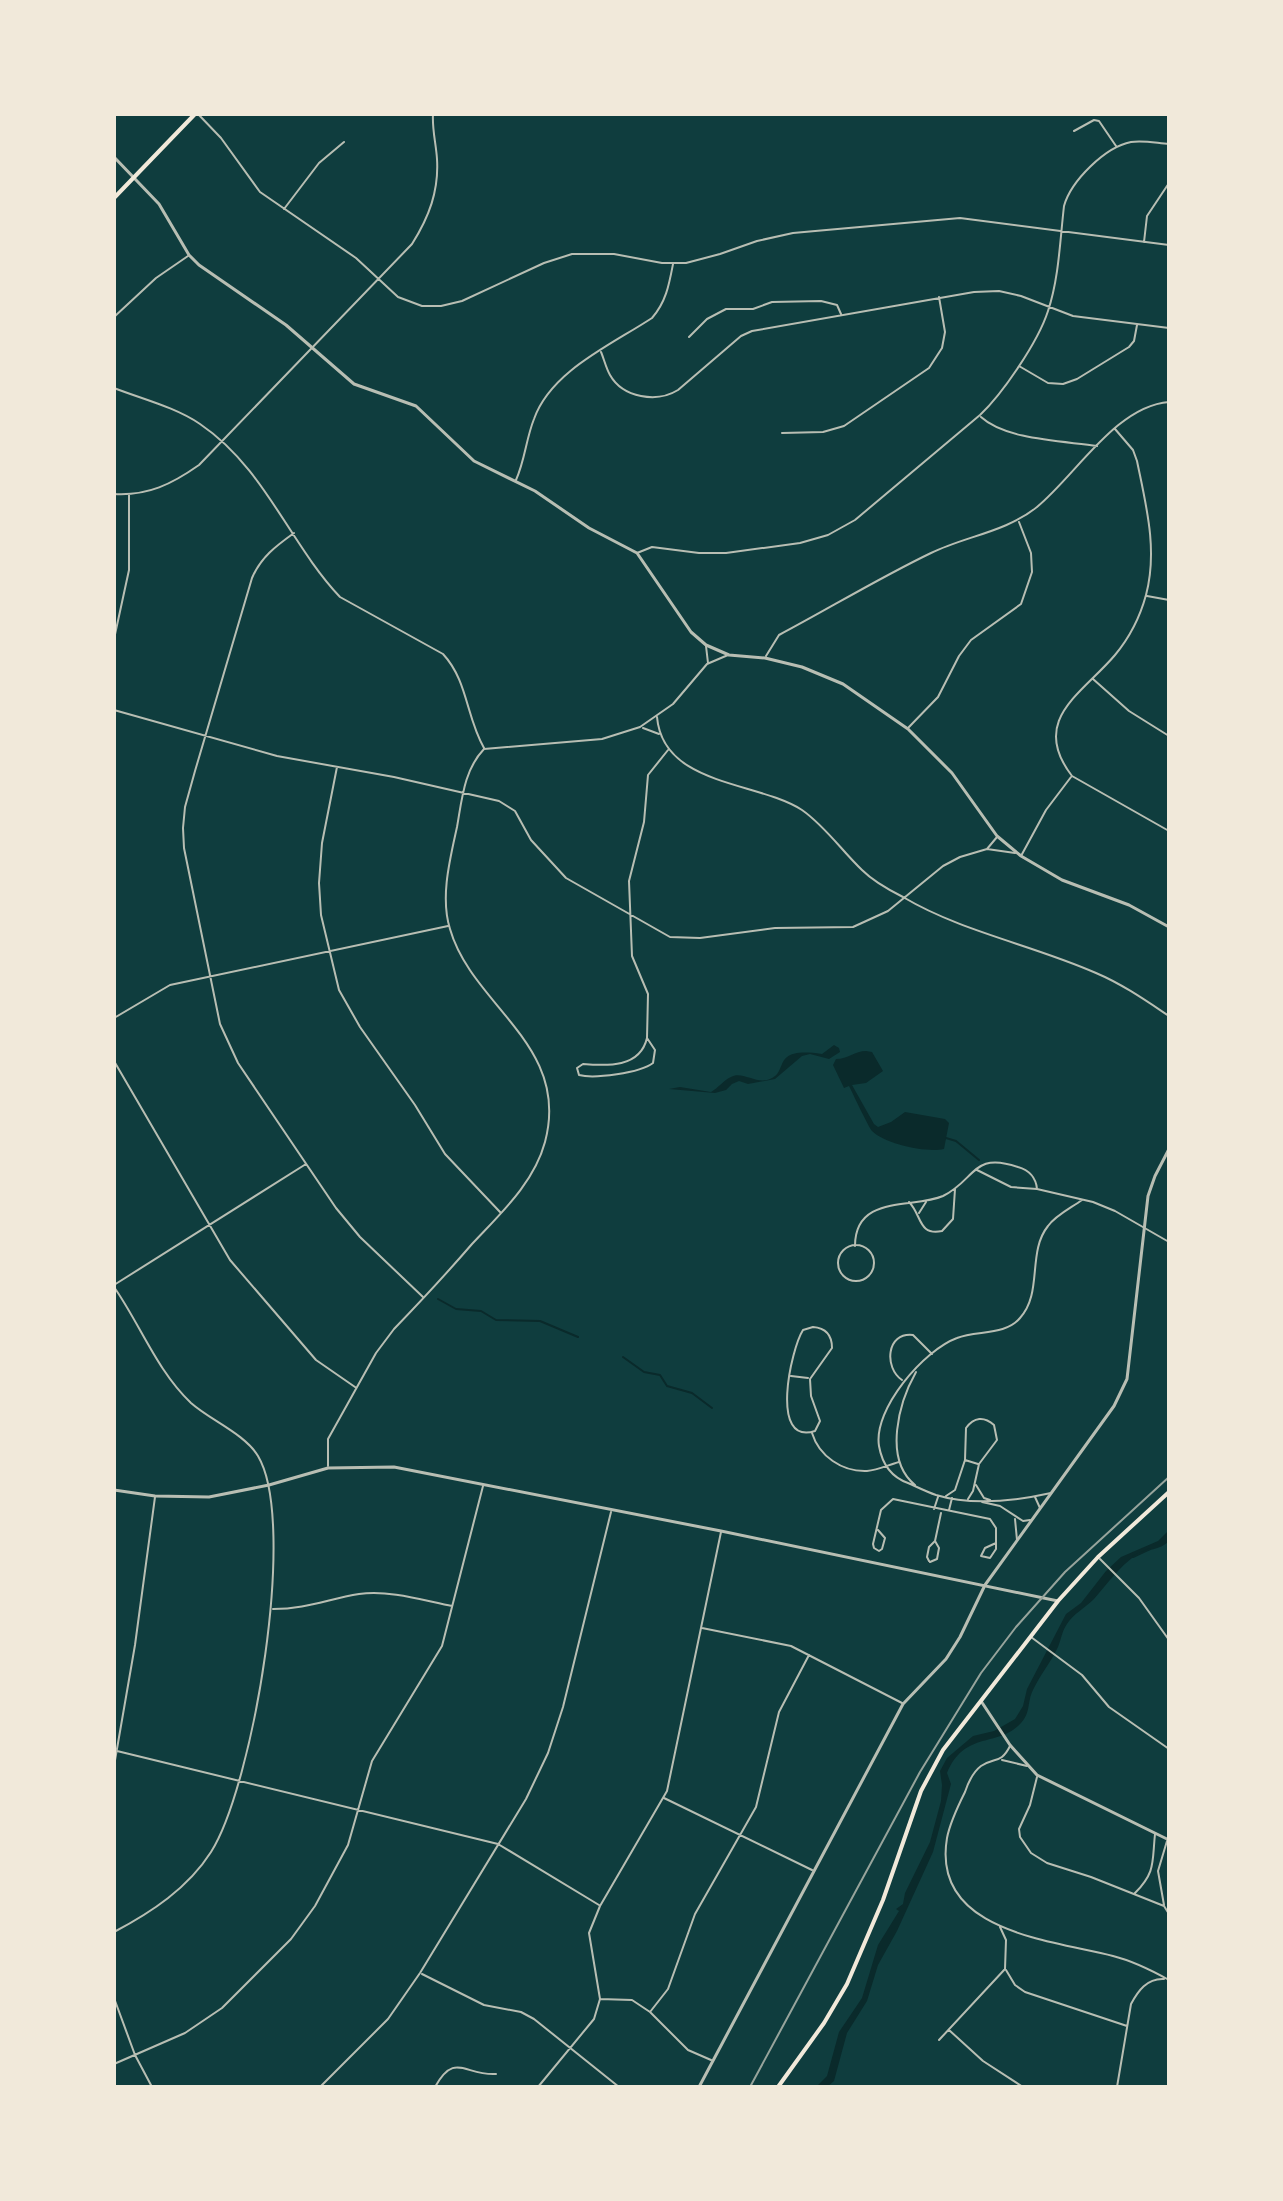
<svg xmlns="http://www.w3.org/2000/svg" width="1283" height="2201" font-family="'IBM Plex Sans',sans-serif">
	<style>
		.water { fill: #0a2a2b }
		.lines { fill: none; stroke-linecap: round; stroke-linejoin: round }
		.stream { stroke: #0a2a2b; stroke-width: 2 }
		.minor { stroke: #b8beb3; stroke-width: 2 }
		.tertiary { stroke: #b8beb3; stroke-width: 3 }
		.primary { stroke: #f1e9da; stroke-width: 4 }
		.rail { stroke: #97a49c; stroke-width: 2 }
	</style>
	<rect width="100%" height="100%" fill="#0f3d3e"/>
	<!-- water -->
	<path class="water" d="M834,1045l5,3 1,4 -11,7 -19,-5 -8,2 -27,23 -27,5 -9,-3 -7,3 -6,6 -11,3 -46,-4 11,-2 31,5c7,-4 13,-12 20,-15 10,-6 24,6 36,3 25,-6 0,-34 55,-26z
		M866,1051l6,1 11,19 -17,12 -14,2 22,39 4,3 13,-5 14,-10 40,7 4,4 -5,26c-18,4 -59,-5 -72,-18 -3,-3 -19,-37 -23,-45l-5,2 -11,-23 3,-6c12,0 19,-8 30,-8z
		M1169,1530v11c-10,10 -21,7 -33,14 -18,13 -28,28 -42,44 -9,9 -21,15 -27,25 -5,7 -6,16 -9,23 -7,15 -18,28 -25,43 -6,12 -2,22 -12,33 -23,25 -56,7 -74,50l4,11 -18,68 -36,79 -19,34 -11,36 -20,32 -13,48 -7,6h-11l11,-11 12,-44 23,-34 16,-53 21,-34 -3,-2 7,-5 2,-11 25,-51 11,-41 1,-16 -2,-14 7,-13 26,-22 21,-5 21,-12 8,-13 4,-17 39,-75 15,-11 25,-32 15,-14 37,-16z"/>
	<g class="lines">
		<!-- stream -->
		<path class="stream" d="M946,1138l10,3 23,19
			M438,1299l18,10 25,2 15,9 44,1 38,16
			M623,1357l21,15 16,3 7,11 25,7 20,15
			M1133,1557l17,-8"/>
		<!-- minor -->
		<path class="minor" d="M198,114l23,24 39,54 96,66 42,39 24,9h19l21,-5 82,-38 28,-9h42l48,9h24l34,-9 37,-13 36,-8 167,-15 209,27
			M1074,131l20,-11 5,1 17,25
			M284,209l35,-46 25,-21
			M1144,242l3,-26 22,-33
			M114,317l42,-39 32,-22
			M689,337l18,-18 19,-10h27l19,-7 49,-1 16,4 4,9
			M601,352c3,7 5,16 9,23 13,23 47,28 68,15l63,-54 11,-5 222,-39 25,-1 22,5 52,20 96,12
			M1019,366l29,17 15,1 14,-5 52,-32 5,-6 3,-16
			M114,388c28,11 61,19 86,36 65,44 89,119 140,173l103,57c25,27 23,63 41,94
			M981,417c25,23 83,24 116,29
			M1115,429l18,21 4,11c9,44 21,89 9,134 -6,22 -16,42 -31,60 -33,39 -86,65 -43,121l97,55
			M782,433l41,-1 21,-6 85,-58 13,-20 3,-16 -6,-35
			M516,480c9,-20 10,-41 18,-61 17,-48 77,-74 118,-101 14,-16 17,-33 21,-54
			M114,494c34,2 58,-10 85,-29l213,-221c17,-27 27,-53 25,-85 -1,-16 -5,-29 -4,-45
			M294,533c-18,13 -33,24 -42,45l-57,193 -10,36 -2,21 1,20 36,176 18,39 98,145 24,29 63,60
			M637,553l15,-6 47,6h27l74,-10 28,-8 27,-15 125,-105c23,-22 58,-73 68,-104 11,-33 12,-71 16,-105 7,-25 41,-59 67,-64 12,-2 25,1 38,2
			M1147,596l22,4
			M114,639l15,-69v-75
			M706,646l2,17
			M766,656l13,-21c51,-27 100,-57 152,-82 35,-17 75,-21 106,-46 39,-32 79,-101 132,-105
			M1093,679l36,32 40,25
			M114,710l163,46 117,21 105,24 16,10 16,29 35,38 104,59 30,1 75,-10 78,-1 35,-16 55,-45 17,-9 27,-8 10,-12
			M657,717c6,69 100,64 145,93 23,16 40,41 60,60 11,11 27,20 41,27 59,35 130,48 193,76 26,11 49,27 73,43
			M643,728l16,6
			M908,728l30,-31 21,-41 12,-16 50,-36 11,-32 -1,-19 -12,-31
			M337,767l-15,76 -3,40 2,32 18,75 21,37 55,78 30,49 55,58
			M987,849l28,4
			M1021,856l25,-46 25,-33
			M114,1018l56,-33 278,-59
			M647,1038l1,-44 -16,-38 -3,-75 15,-59 4,-47 20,-25
			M647,1038l8,12 -2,13c-13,10 -59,16 -74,12l-2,-7 6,-4c24,2 57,4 64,-26z
			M114,1061l116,199 86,100 39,27
			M977,1170l34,17 26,2 56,13 22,9 54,31
			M909,1202c13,13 9,34 33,29l11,-12 2,-30
			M919,1213l7,-11
			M838 1263a18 18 0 1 1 36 0a18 18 0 1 1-36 0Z
			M855,1246c0,-52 58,-37 88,-50 33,-16 29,-45 75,-29 11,3 18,11 19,22
			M114,1285l192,-121
			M114,1287c26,37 43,84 77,116 19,17 54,31 67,53 40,67 -5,330 -47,396 -23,36 -59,60 -97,80
			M813,1327c13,1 19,8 19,21l-22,31 1,17 9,25 -5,10c-46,15 -24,-82 -12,-101z
			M791,1376l17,2
			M902,1380c-18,-12 -16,-48 11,-45l19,19
			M812,1433c7,23 30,39 55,38 11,-1 21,-6 32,-9
			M965,1460l13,4
			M328,1466v-27l48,-86 18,-24c27,-28 53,-56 78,-85 29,-31 62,-61 73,-102 26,-97 -73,-136 -95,-213 -10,-32 0,-70 7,-102 5,-28 7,-57 27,-78l118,-10 38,-12 33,-23 34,-40 21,-9
			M915,1485c-32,-26 -16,-83 1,-113
			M976,1485l8,13 6,2
			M1051,1493c-36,8 -79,13 -115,2 -9,-3 -19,-8 -28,-12 -17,-6 -26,-20 -29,-37 -6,-37 45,-96 78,-108 20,-8 48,-2 63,-20 23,-25 7,-66 28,-92 8,-11 23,-18 34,-26
			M946,1496l9,-6 10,-30 1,-32c8,-11 18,-12 28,-3l3,15 -18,24 -6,27 -5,8
			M1035,1497l5,11
			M982,1502l18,4 23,15 7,-1
			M934,1509l4,-12
			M949,1510l3,-12
			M1015,1519l2,21
			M878,1530l7,8 -3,11 -3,2 -5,-3 -1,-4 8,-34 12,-11 97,20 6,9v15
			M996,1543v6l-6,9 -9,-2 4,-8z
			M1100,1559l39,39 30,42
			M929,1561l-2,-4 2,-10 6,-6
			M930,1562l7,-3 2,-11 -4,-7 6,-28
			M273,1609c33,0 55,-10 86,-15 31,-4 63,6 93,12
			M702,1628l89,18 111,57
			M1031,1637l51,38 27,32 60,42
			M1010,1746c-9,18 -15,11 -29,20 -8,6 -13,17 -16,26 -7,14 -15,30 -18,46 -16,94 104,102 166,118 20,5 38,14 56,24
			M117,1751l381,93 101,61
			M1002,1760l25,6
			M114,1766l21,-121 20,-148
			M1037,1777l-7,28 -11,24 1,8 11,16 16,10 44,14 73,29 5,8
			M664,1798l148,72
			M1135,1893c21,-21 17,-31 20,-59
			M1164,1905l-6,-34 9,-30
			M1006,1970l9,15 10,7 102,34
			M422,1974l62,31 37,7 13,7 85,68
			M114,1998l21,57 17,32
			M600,1999l32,1 18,12 38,38 23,10
			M650,2012l18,-23 27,-75 61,-107 23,-95 30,-57
			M949,2030l34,31 40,26
			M939,2040l66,-71 1,-29 -6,-13
			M114,2064l71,-31 37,-25 69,-69 24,-33 33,-61 24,-84 70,-115 41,-160
			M320,2087l68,-68 32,-46 106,-174 22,-46 15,-46 48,-195
			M435,2087c20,-36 30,-11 61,-13
			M538,2087l56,-68 6,-20 -11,-66 11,-27 67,-115 54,-259
			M1117,2087l14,-83c7,-13 16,-26 33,-25"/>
		<!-- tertiary -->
		<path class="tertiary" d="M114,157l45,47 30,51 10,10 87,60 68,59 62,22 58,55 61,30 54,37 48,25 54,79 15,13 23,10 36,3 37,9 41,17 65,45 44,44 45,63 24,20 41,24 67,25 40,22
			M114,1490l41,6 54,1 60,-12 59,-17 66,-1 327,64 337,70
			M981,1701l29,44 27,30 132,65
			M699,2087l204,-383 43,-45 14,-22 25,-52 129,-179 13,-27 21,-183 7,-20 14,-27"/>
		<!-- primary -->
		<path class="primary" d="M114,198l81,-84
			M778,2087l46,-64 23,-39 36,-84 38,-109 22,-41 115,-149 40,-44 71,-65"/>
		<!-- rail -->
		<path class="rail" d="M750,2087l170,-315 61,-99 35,-46 49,-55 104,-95"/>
	</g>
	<!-- border -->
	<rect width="1283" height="2201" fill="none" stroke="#f1e9da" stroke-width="232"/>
</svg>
